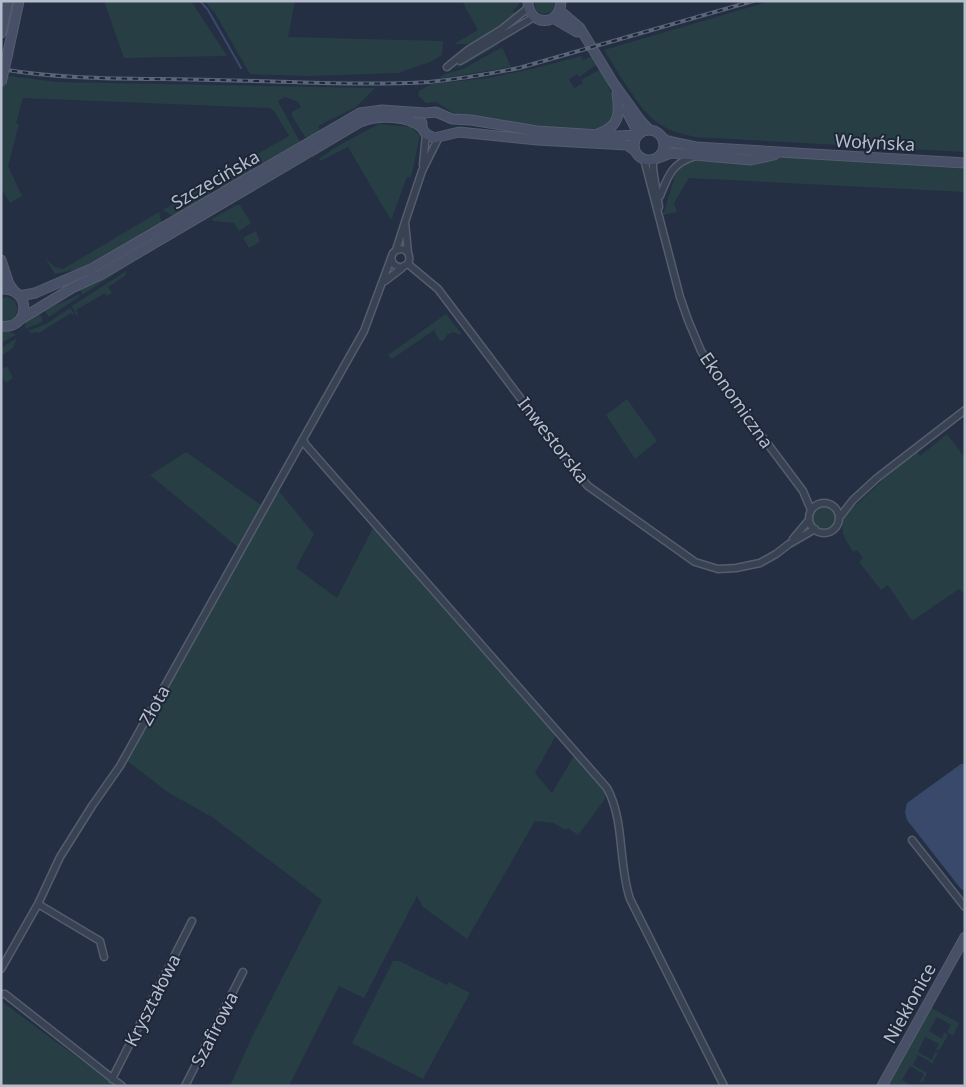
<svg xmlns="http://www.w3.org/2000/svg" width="966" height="1087" font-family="'Noto Sans',sans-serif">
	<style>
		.green { fill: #273e44 }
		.water { fill: #38496b }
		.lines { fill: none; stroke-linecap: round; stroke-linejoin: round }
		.stream { stroke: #38496b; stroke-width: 2 }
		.street-casing { stroke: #545d6d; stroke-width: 9 }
		.secondary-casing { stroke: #545d6d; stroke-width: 11 }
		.street { stroke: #394252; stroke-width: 6 }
		.secondary { stroke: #475066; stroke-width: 9 }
		.rail-casing { stroke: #5b6579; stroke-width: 4 }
		.rail { stroke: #1e2738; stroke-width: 2; stroke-dasharray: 5.5; stroke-linecap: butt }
		.secondary-bridge-casing { stroke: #545d6d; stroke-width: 11; stroke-linecap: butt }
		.secondary-bridge { stroke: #475066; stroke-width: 9 }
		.labels { text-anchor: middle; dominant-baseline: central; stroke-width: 4; stroke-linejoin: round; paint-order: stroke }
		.street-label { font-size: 18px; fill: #b6bdcc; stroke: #1e2738 }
	</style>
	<rect width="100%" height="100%" fill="#252f43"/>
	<!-- green -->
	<path class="green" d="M104,1h87l36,55 -103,2z
		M204,1h91l-7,36 155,4 -1,14 -12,7 -32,11 -89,3 -59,-2 -35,-61z
		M462,1h58l-2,5 -5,5 2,3 -39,28 -6,2h-16l24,-14z
		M534,1h21v7l-3,4 -10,2 -6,-4z
		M771,1h194v151l-270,-15c-13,-3 -26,-6 -37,-14 -20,-14 -40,-52 -54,-73z
		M496,45h3l-37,21 -8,2z
		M502,47l9,20 -74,12 8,-5 18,-5z
		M598,48c30,47 42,87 104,95l263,14v3l-277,-17 -30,-11 -18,-16 -44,-67z
		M581,56l2,4 10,-4 3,9 -17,12 -2,-3 -8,5 5,9 9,-5 -2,-3 18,-10 3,1 13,31v16l-12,11 -38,-1 -20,1 -53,-11 -37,-4 -19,-12 -10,1 -8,-8 1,-4 12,-7 57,-6 48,-10z
		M1,75l55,7 319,6 -19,19 -38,19 2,3 -9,8h-6l-13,-21v-4l9,-5 -3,-5 -13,-5 -7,4 22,41 -35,22 -8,-2 2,-2 -4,-5 34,-19 -15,-25 -5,-3 -246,-10 -7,25 3,1 -11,42 14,30 -12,7 -9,-15z
		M380,116l-68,42 1,-6z
		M379,124l32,3 9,9 -9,41h-4l-16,43 -43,-73 -28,14 -1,-2 17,-12z
		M780,156l185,11v25l-276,-14 -15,25 3,9 -14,3 13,-43 15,-12z
		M248,159l4,7 -2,6 -26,16 -7,-1 -4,-6z
		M302,159l5,1 -63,37v-2z
		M207,184l4,6 -3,7 -34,20 -11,-7z
		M237,205h3l11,18 -12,8 -5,-8 -21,-2 -1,-2z
		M159,212l3,12 -71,42 -36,8 -10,-16 10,9 8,2z
		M256,231l4,11 -11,6 -6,-10z
		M123,264l4,2 -45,29 -2,-5z
		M126,271v4l-18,12 4,6 -5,3 -2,-3 -29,17 2,4 -2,1 -4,-9z
		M79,294l1,2 -31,21 -5,-7 26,-11z
		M7,297l8,4 3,9 -4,8 -6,2h-7v-22z
		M70,308l5,7 -4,-2 -32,20 -1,-1 -6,1 -4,-2 18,-7z
		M38,312l4,6v4l-17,7 1,-8z
		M446,314l15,19 -1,2 -7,-3 -6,3 -4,6 -4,-1 -5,-10 -42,29 -4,-4z
		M1,331l10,1 5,3 -15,8z
		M17,338l-4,10 -12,8v-8z
		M7,366l6,12 -7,5 -5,-7v-6z
		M627,399l30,42 -22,18 -29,-44z
		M947,434l18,24v137l-6,-6 -47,32 -24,-36 -7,5 -22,-28 4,-4 -6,-8 -4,2c-8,-14 -14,-20 -9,-36l71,-66 5,6z
		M186,452l75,53 7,3 10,-18 36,44 -18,34 41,30 37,-72 91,107 91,102 -21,38 17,20 22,-37 31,35v8l-27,36 -10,-7 -2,2 -13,-7 -18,-2 -68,118 -44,-32 -6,-11 -53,102 -25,-12 -50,100h-59l23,-51 69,-135 -110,-83 -43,-24 -47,-36 118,-208 -90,-74z
		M813 518a11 11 0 1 1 22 0a11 11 0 1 1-22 0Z
		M393,961h6l48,24 2,-3 21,11 -47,86 -71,-36z
		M1,1001l115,85h-115z
		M930,1007l29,16 -6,13 -6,-4 4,-7 -14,-8 -8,14 13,8 2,-6 4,2 -9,16 -3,-2 3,-5 -14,-7 -7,15 14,8 3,-8 3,1 -6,11 -3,-2v-1l-11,-6 -5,10 14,8 -5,10 -2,-2 4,-7 -14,-8 -8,14 10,6h-26z"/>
	<!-- water -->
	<path class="water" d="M961,764h4v127l-4,-2 -54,-69 -2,-8 2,-9z"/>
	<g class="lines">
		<!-- stream -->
		<path class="stream" d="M200,1l8,9 33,58"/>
		<defs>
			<path id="street" d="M460,61l74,-44
				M447,67l21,-17 34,-21 26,-21
				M644,159l36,138 8,23 13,31 21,32 81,108 8,19
				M653,159v10l6,38
				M423,165l3,-31
				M660,196c8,-19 11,-32 33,-39
				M405,222l17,-51 17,-34
				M396,250l9,-28 3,31
				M391,258l2,6 7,4 8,-4c5,-12 -6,-20 -15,-11l-29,78 -61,108 2,5 302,344c18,33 11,75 23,111l94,187
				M408,264l30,25 139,184 11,13 107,76 23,7 18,-1 24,-5 16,-9 13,-10 26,-15
				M385,281l17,-13
				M809 518a15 15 0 1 1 30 0a15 15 0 1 1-30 0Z
				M839,518l14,-18 24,-22 88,-68
				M793,539l16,-19
				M912,840l53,67
				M38,904l62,37 4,16
				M1,969l37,-65 22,-47 32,-51 28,-40 183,-327
				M1,994h4l117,92
				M112,1079l80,-158
				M185,1086l58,-114"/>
			<path id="secondary" d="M528,1c0,26 33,26 33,0
				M560,11l20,17 34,56 26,36 9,10
				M553,18l24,14
				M1,33l7,-32
				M7,57l12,-56
				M626,110l12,23
				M422,123v5l4,6 8,4 25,-6 78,8 90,5 7,5
				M634 145a15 15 0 1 1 30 0a15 15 0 1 1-30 0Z
				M598,134c22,-8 22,-20 19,-41
				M662,138l5,3 29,6 269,16
				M655,159l16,-6 80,7 23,-5
				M1,260l8,24 5,7
				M1,289c31,-2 30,41 0,37
				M20,296l15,-3 58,-25 267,-155 22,-3 43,3 11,-1 16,7 19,1 66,11 80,5 20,-1
				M21,319l51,-31 30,-14 258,-152c18,-7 48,-7 62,6
				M882,1086l83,-149"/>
		</defs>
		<!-- street casing -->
		<use href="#street" class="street-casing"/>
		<!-- secondary casing -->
		<use href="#secondary" class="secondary-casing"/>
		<!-- street -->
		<use href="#street" class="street"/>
		<!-- secondary -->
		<use href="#secondary" class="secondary"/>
		<defs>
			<path id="rail" d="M1,69c69,12 142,9 212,11 72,1 144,6 216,2 30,-3 60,-8 90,-14l234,-67"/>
		</defs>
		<!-- rail casing -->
		<use href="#rail" class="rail-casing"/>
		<!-- rail -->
		<use href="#rail" class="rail"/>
		<defs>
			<path id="secondary-bridge" d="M1,83l6,-26"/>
		</defs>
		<!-- secondary-bridge casing -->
		<use href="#secondary-bridge" class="secondary-bridge-casing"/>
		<!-- secondary-bridge -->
		<use href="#secondary-bridge" class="secondary-bridge"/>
	</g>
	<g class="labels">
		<!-- street labels -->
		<g class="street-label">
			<text transform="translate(875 142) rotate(3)">Wołyńska</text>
			<text transform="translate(215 179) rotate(-30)">Szczecińska</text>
			<text transform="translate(737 400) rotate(55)">Ekonomiczna</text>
			<text transform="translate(554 440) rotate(52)">Inwestorska</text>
			<text transform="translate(154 705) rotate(-61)">Złota</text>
			<text transform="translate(152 1000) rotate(-63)">Kryształowa</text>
			<text transform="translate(909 1003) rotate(-61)">Niekłonice</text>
			<text transform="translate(214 1029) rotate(-63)">Szafirowa</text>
		</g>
	</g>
	<!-- border -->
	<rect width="966" height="1087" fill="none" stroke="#b6bdcc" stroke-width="5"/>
</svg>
